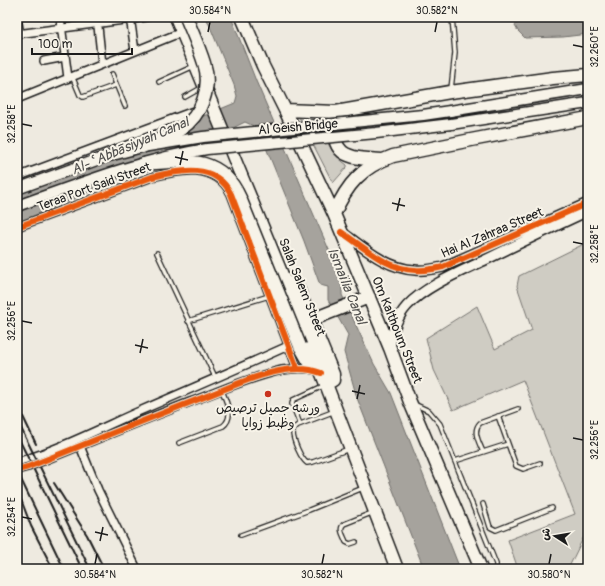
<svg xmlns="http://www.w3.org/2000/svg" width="605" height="586" font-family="Pangolin,'Playpen Sans Arabic',sans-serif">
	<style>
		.green { fill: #cfccc3; stroke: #767470 }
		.water { fill: #a6a39d; stroke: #6f6d69 }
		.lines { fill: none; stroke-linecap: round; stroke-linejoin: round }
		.service-casing { stroke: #1c1c1c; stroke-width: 6 }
		.minor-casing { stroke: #1c1c1c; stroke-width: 10 }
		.tertiary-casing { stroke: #1c1c1c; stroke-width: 12 }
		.secondary-casing { stroke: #1c1c1c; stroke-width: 13 }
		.trunk-casing { stroke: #1c1c1c; stroke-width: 15 }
		.service { stroke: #f7f3e8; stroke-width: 3.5 }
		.minor { stroke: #f7f3e8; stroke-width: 7 }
		.tertiary { stroke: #f7f3e8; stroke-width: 9 }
		.secondary { stroke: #f7f3e8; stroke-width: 10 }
		.trunk { stroke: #f7f3e8; stroke-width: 12 }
		.rail { stroke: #1c1c1c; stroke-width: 2 }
		.secondary-bridge-casing { stroke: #1c1c1c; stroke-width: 13; stroke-linecap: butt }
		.trunk-bridge-casing { stroke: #1c1c1c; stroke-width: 15; stroke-linecap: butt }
		.secondary-bridge { stroke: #f7f3e8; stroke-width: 10 }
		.trunk-bridge { stroke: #f7f3e8; stroke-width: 12 }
		.cycleway-casing { stroke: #f7f3e8; stroke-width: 8 }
		.cycleway { stroke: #e8590c; stroke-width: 6 }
		.ticks { fill: none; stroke: #1c1c1c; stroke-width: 1.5 }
		.poi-dot { fill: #c8321e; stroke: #f7f3e8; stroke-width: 1.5 }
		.labels { text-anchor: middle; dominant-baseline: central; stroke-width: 4; stroke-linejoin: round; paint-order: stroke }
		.street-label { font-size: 13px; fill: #1c1c1c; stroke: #f7f3e8 }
		.poi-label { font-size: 13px; fill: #1c1c1c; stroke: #f7f3e8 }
		.water-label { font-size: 14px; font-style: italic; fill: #535250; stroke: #f7f3e8 }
		.neatline { fill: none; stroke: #1c1c1c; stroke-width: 1.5 }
		.ticks-label { font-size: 10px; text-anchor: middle; fill: #1c1c1c }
	</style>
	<rect width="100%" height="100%" fill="#eeeae0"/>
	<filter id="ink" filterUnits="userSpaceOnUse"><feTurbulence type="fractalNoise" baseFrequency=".025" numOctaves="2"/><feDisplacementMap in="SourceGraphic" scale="8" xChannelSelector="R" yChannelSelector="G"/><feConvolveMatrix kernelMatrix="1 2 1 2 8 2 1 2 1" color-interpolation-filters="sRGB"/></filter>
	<g filter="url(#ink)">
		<!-- green -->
		<path class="green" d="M298,115l26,4c1,4 0,8 1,12 1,15 11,26 22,34v2l-14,16z
			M588,242v286l-20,41h-50l-10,-29 67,-26 -52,-134 -70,30 -19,-40 -8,-32 51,-32 18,43 37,-19 -15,-44 2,-10z"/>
		<!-- water -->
		<path class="water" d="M206,17h25l25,64 86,199v15l32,69 17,29 69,176h-36l-67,-171 -13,-46 4,-17 -20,-35v-13l-8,-2 -16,-44 -46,-113 -13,-6 -55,27 -173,74v-30l218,-90 2,-7 -3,-11z
			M520,17h68v17l-25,3 -38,1 -7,-7 -3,-5z"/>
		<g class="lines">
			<defs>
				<path id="service" d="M112,74l13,32
					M72,76l8,19 3,2 33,-12
					M159,82l35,-16
					M451,89l4,-36 -3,-36
					M185,97l18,-10
					M157,253l59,126
					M188,321l81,-25
					M414,404l15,7 11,13 56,140v5
					M335,411l-37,14c-3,2 -5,4 -5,8 0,7 8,26 14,30l6,-1 36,-13
					M498,416l18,50 7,3 17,-6
					M300,424l-8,-20 1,-4 30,-14
					M179,443l44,-17c12,-9 3,-24 -1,-36
					M483,452c-4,-10 -11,-21 -3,-29l38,-14
					M455,461l53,-17
					M483,504l7,23 6,3 56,-22
					M241,535l68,-25 54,-22
					M356,542l-6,2 -4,-2c-2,-6 -8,-13 -2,-18l30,-12"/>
				<path id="minor" d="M17,17l3,17
					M60,17l8,61
					M97,17l5,47
					M130,17l5,34
					M17,34l130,-17
					M44,61l21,-4
					M17,99l165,-67
					M17,177l182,-68
					M17,227l135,-50c28,-7 63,-15 79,17l66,174
					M80,446l18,44 39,79
					M17,462c40,-12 80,-32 118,-49 51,-22 102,-44 153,-67
					M17,470l11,-3c54,-22 108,-44 162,-65 30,-11 60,-25 92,-32 12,-2 24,-3 36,1"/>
				<path id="tertiary" d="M342,232c22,16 45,37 73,38 9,1 19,-1 28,-3l145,-64
					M390,348c2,-16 6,-30 17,-42 17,-19 53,-34 76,-45 35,-17 70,-34 105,-50"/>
				<path id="secondary" d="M450,111l138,-22
					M451,124l137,-21"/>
				<path id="trunk" d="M176,17l109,265 41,102 71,185
					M242,17l21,49 22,44 49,104 56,134 20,54 71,167
					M285,110l51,2 114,-20 103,-14 35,-3
					M336,113c-7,43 9,45 46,47
					M334,214c13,-30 28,-47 59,-58l78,-16 117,-22
					M285,282l9,1 4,6 35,85v6l-7,4
					M311,320l58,-23
					M300,346l8,14 11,9"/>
			</defs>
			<!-- service casing -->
			<use href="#service" class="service-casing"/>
			<!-- minor casing -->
			<use href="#minor" class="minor-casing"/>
			<!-- tertiary casing -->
			<use href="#tertiary" class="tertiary-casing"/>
			<!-- secondary casing -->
			<use href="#secondary" class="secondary-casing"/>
			<!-- trunk casing -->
			<use href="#trunk" class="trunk-casing"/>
			<!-- service -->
			<use href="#service" class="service"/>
			<!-- minor -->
			<use href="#minor" class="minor"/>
			<!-- tertiary -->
			<use href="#tertiary" class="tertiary"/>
			<!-- secondary -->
			<use href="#secondary" class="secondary"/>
			<!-- trunk -->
			<use href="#trunk" class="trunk"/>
			<!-- rail -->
			<path class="rail" d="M17,404l19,40
				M17,420l73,149
				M17,435l65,134
				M17,471l47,98
				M54,483l33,52 17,34
				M17,489l14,37 22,43"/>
			<defs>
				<path id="secondary-bridge" d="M17,189l88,-32 37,-10 61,-10 220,-22 27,-4
					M17,206c62,-22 125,-47 190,-57l169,-16 75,-9"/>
				<path id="trunk-bridge" d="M142,147c13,-6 27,-10 39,-18 21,-14 31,-42 23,-66 -5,-16 -12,-31 -18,-46
					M144,164c41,-3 76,-11 96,34l60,148"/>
			</defs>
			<!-- secondary-bridge casing -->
			<use href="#secondary-bridge" class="secondary-bridge-casing"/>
			<!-- trunk-bridge casing -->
			<use href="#trunk-bridge" class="trunk-bridge-casing"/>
			<!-- secondary-bridge -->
			<use href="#secondary-bridge" class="secondary-bridge"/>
			<!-- trunk-bridge -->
			<use href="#trunk-bridge" class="trunk-bridge"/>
			<defs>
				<path id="cycleway" d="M17,227l135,-50c28,-7 63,-15 79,17l66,174
					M341,232c23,15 45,37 74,38 9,1 19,-1 28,-3l145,-64
					M17,470l11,-3c57,-23 114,-46 171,-68 28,-10 57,-25 86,-29 13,-2 24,-2 36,3"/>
			</defs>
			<!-- cycleway casing -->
			<use href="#cycleway" class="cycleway-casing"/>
			<!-- cycleway -->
			<use href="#cycleway" class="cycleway"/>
		</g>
	</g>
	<!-- ticks -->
	<path class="ticks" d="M208,32l2,-10M435,32l2,-10M573,45l10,2M22,124l10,2M175,157l13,3M180,165l3,-14M392,203l13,3M397,211l3,-13M573,242l10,2M22,321l10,2M135,345l13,3M140,353l3,-14M352,391l13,3M357,399l3,-14M573,438l10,2M22,517l10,2M95,532l13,3M100,541l3,-14M95,564l2,-10M322,564l2,-10M549,564l2,-10"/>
	<!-- markers -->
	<circle class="poi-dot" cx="268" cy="394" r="4"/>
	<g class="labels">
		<!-- street labels -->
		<g class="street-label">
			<text transform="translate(298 127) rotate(-5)">Al Geish Bridge</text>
			<text transform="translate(94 187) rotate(-20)">Teraa Port Said Street</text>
			<text transform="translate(492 233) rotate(-23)">Hai Al Zahraa Street</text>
			<text transform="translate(302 287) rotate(68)">Salah Salem Street</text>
			<text transform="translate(397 330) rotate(68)">Om Kalthoum Street</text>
		</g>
		<!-- poi labels -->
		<g class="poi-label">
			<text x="268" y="408">ورشه جميل ترصيص<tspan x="268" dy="15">وظبط زوايا</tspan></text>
		</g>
		<!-- water labels -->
		<g class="water-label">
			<text transform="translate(130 146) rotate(-23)">Al-ʿAbbāsiyyah Canal</text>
			<text transform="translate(347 286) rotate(68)">Ismaïlia Canal</text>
		</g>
	</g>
	<!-- margin -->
	<rect width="605" height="586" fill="none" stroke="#f7f3e8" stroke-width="44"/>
	<!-- north arrow -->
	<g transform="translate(555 536) rotate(282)" stroke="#f7f3e8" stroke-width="3" paint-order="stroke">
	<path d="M0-3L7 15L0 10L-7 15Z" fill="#1c1c1c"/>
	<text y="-6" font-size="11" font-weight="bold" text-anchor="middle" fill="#1c1c1c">ش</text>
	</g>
	<!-- scale -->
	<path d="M32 48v6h100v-6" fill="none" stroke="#1c1c1c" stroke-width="2"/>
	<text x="38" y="48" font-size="12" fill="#1c1c1c" stroke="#f7f3e8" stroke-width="3" paint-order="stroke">100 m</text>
	<rect x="22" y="22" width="561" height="542" class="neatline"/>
	<g class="ticks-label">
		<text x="210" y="14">30.584°N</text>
		<text x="437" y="14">30.582°N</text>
		<text transform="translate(594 47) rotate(-90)" y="4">32.260°E</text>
		<text transform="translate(11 124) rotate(-90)" y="4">32.258°E</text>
		<text transform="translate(594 244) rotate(-90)" y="4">32.258°E</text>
		<text transform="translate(11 321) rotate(-90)" y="4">32.256°E</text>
		<text transform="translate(594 440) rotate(-90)" y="4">32.256°E</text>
		<text transform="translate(11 517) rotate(-90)" y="4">32.254°E</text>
		<text x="95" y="578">30.584°N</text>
		<text x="322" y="578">30.582°N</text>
		<text x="549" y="578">30.580°N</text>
	</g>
</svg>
